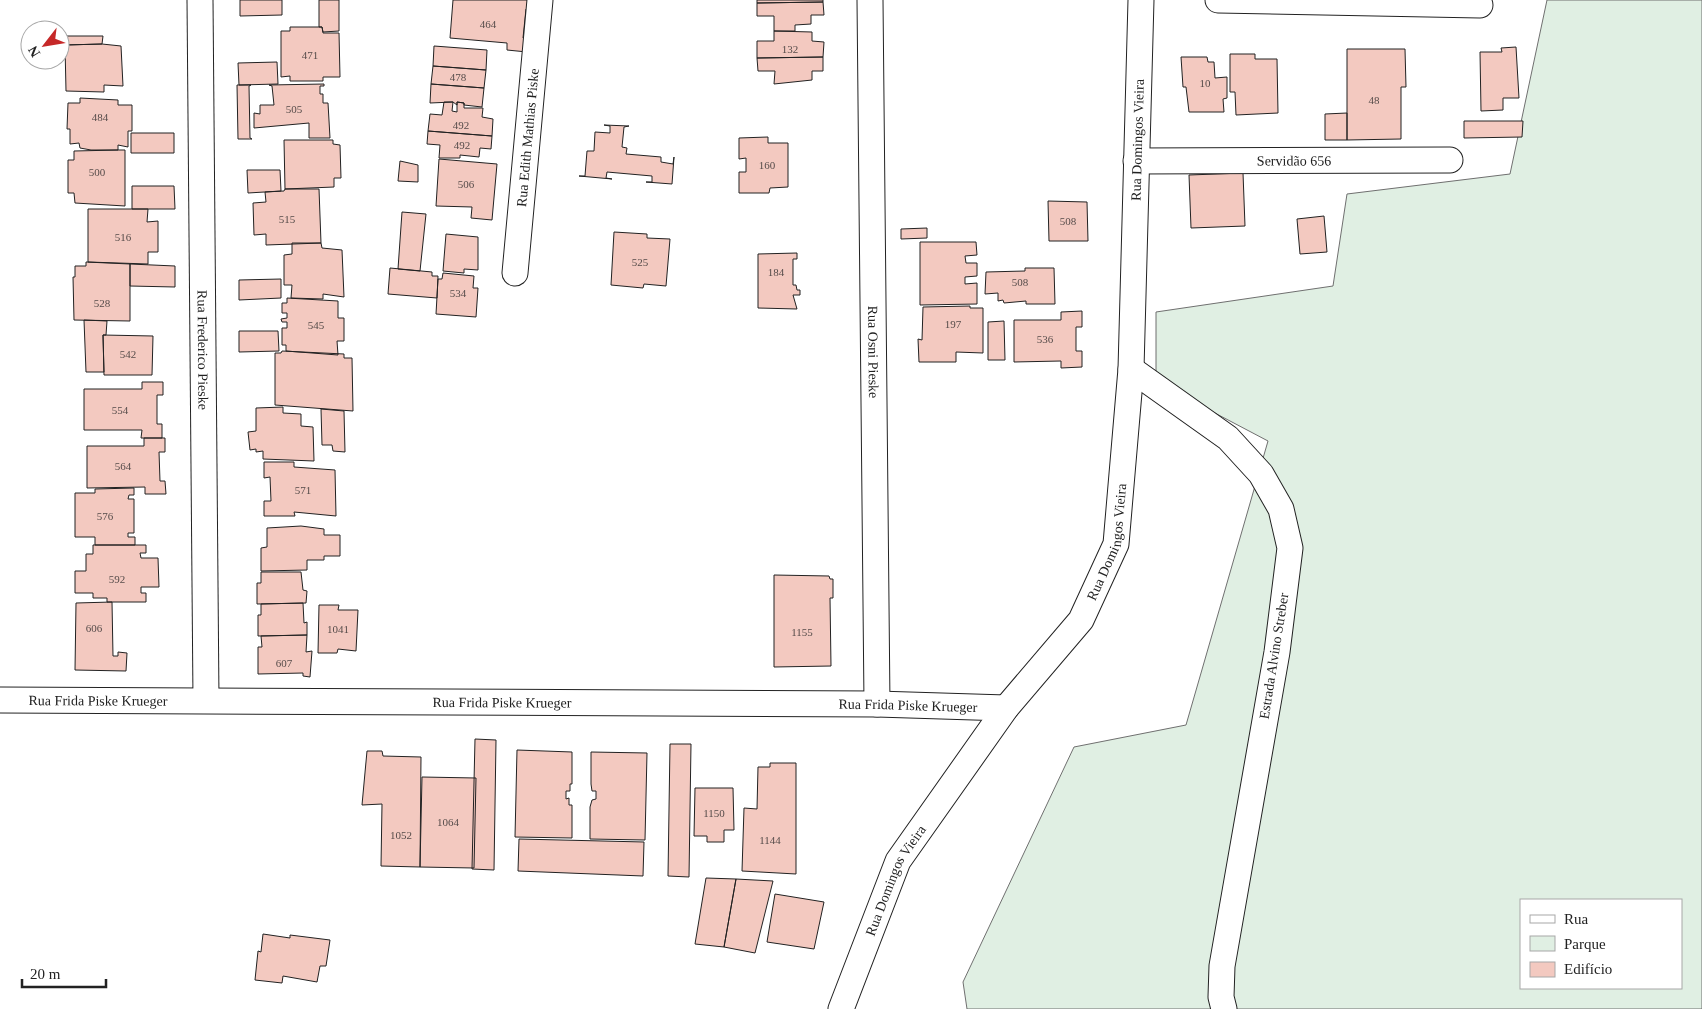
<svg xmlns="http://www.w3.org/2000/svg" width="1702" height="1009" font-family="Georgia,serif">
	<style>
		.green { fill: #e0efe3; stroke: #6f6f6f; fill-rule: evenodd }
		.building { fill: #f3c9c0; stroke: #222 }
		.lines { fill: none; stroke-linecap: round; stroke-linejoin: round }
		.street-casing { stroke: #222; stroke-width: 27 }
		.street { stroke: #fff; stroke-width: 25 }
		.labels { text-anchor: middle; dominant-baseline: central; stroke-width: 4; stroke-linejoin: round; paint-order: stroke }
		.number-label { font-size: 11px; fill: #564c4a }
		.street-label { font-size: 14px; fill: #222; stroke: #fff }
	</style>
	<rect width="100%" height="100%" fill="#fff"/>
	<!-- green -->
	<path class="green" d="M1547,0h155v1009h-735l-4,-27 111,-235 112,-22 82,-284 -112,-59v-70l177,-26 14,-92 163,-20zM1521,900h160v88h-160z"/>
	<!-- building -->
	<path class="building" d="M240,0h42v15l-42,1z
		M319,0h20v31l-16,1 -1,-5h-3z
		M453,0h79l-1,10 -5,-1 -3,29h5l-1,14 -20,-2v-7l-57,-5z
		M757,0h66v2l-66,1z
		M823,2l1,13h-13v9l-16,1v6h-21v-15h-17v-13z
		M290,27h32l1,6h16l1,44h-17v4h-33v-5l-9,1v-46h9z
		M774,31l38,1v9l12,1 -1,15 -66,1v-17h17z
		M65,36h38l-1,8 -37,1z
		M102,44l19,2 2,40 -19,-1v7l-38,-1 -1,-46z
		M434,46l53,4 -1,20 -53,-4z
		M1516,47l3,51h-16v12l-22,1 -1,-59h22l-1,-4z
		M1347,49h58l1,38h-5v52l-54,1z
		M1230,54h25v5h22l1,54 -42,2 -1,-23h-5z
		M823,57v14h-11v9l-38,4 1,-13h-17l-1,-13z
		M1181,57h26l1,5h6l1,16 12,-1v21l-4,1 1,13h-35l-3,-25h-3z
		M277,62l1,22 -39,1 -1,-22z
		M433,66l53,4 -2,18 -53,-4z
		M324,84v2h-4v8h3v9h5l2,35h-21v-15l-55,5v-15l6,1v-9h14l-2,-19 -3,-1z
		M431,84l53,4 -2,19 -18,-2v-2l-7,-1v3l-4,-3 -23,1z
		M237,85h14l-2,1 1,52 2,1h-14z
		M80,98l38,2v5h14v26h-4v16l-10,-2v5h-27l-11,-2 -1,-5 -9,1v-15h-3l1,-26h12z
		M444,102h9l-1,9 5,1v-10l7,1v5h19l-1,9 11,2 -1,17 -64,-5 2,-17 12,1z
		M1347,113v27h-22v-26z
		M1464,121h59l-1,16 -58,1z
		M604,125l25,1 -5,1 -2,20 5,1 -1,6 35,3v5l12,2 1,-7 -2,27 -26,-2h6v-6l-45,-4 -1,6 6,1 -33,-3h6l2,-25h7l1,-19 15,1v-7z
		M428,131l64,5 -1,13 -11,-1 -1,9 -19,-2v3h-21l1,-13 -13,-1z
		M131,133h43v20h-43z
		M768,137v6h20v44l-18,1 -1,5h-30v-21h7v-14l-7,1v-21z
		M284,140h49v4l7,1 1,33h-7v9l-49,2z
		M118,150h7v56l-50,-3 -1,-10h-6v-33h6v-9z
		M439,159l58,5 -5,56 -21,-2 1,-11 -36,-1z
		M400,161l18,4v17l-20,-1z
		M247,170h33l1,21 -33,2z
		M1243,173l2,53 -54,2 -2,-53z
		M132,186h42l1,23h-43z
		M285,189h34l2,54 -55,2v-11l-12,1 -1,-32 13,-1 -1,-10 19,-1z
		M1048,201l39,1 1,39h-39z
		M88,209h60l-1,13 11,-1v31h-10v12l-60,-2z
		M402,212l24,2 -6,57 -22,-2z
		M1324,216l3,36 -27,2 -3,-35z
		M927,228v10l-26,1v-10z
		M614,232l33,2v4l23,1 -4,47 -22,-2 -1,4 -32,-3z
		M446,234l32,3v33l-14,-1v4l-21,-2z
		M920,242h56l1,13 -12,1 1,7h11v13l-12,1v7l12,-1v21l-57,1z
		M292,243h29l1,5 20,2 2,47 -21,-3v5l-32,-1 1,-13h-8v-30l8,-1z
		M797,253v6h-4v26h3l1,5h3v5h-7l4,14 -39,-1v-54z
		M86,262l44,2v57l-56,-1 -1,-43h2v-11h11z
		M130,264l45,2v21l-45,-1z
		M390,268l42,4v4h6l-1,22 -49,-4z
		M1025,268h29l1,36h-29v-3l-22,2 -1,-3 -5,1v-8l-13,1 1,-22 39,-1z
		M443,273l31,3 -1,12h5l-2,29 -40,-3 2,-35h4z
		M281,279v19l-42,2v-20z
		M287,298l51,3v17h6v23h-7l1,14 -52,-4v-6h-4v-17h5v-6h-5l-1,-3 6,-1v-5h-5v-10h5z
		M970,306v2h13v45l-27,-1v10h-37l-1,-23 4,1 1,-33z
		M1082,311v16h-6v24h6v16l-21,1v-7l-47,1v-42h47v-8z
		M84,320l23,1 -1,14h-3l1,37h-18z
		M1004,321l1,39h-17v-38z
		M239,331h39l1,20 -40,1z
		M103,335l50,1 -1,39h-48z
		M282,351l62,3v4h8l1,53 -78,-6v-52h6z
		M142,382h21v13h-6v29h5v14h-21l1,-8h-58v-41h58z
		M283,407v6l18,1v12l12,1 1,34 -51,-2v-8l-7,1v-3l-6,1 -2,-18 8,-1v-23z
		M321,409l23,2 1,41 -12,-1 -1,-6h-10z
		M144,438h21v14h-6l1,29h5l1,13h-21v-7l-58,1v-42h57z
		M264,462h30v5l41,3 1,46 -42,-4 1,4h-31v-15h7l-1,-24 -6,1z
		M134,488v7h-5l-1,4h6v34h-6v4h7v8h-40v-8h-20v-44h20v-4z
		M301,526l23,3v6h16v21h-16v4h-17v10l-46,1v-23l6,-1v-19z
		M93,545h53v8h-6l1,5h17l1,29h-18v6h5v9h-39v-4h-14v-5h-18v-22h11v-17h7z
		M261,572h40l2,18 4,1 -1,12 -49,1v-21h4z
		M774,575l55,1 1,3h3v19h-3l1,68 -57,1z
		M112,602l1,54h5v-4l9,1 -1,18 -51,-1 1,-67z
		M303,603l1,20 3,-1v13l-49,1v-21h3v-11z
		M319,605h20l-1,5h20l-2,41 -18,-2 -1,4h-19z
		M307,635l-1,17 6,-1 -2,26 -7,-1v-3l-45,1v-27h4l-1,-11z
		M475,739l21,1 -2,130 -22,-1z
		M670,744h21l-2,133 -21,-1z
		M517,750l55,2v32h-2v7h-4v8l3,-1v7h3v33l-57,-1z
		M367,751h15l1,5 38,1 -1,110 -39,-1 1,-62 -20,1z
		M591,752l56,1 -2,87 -55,-1v-32l2,-7 4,-1v-8h-4l-1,-7z
		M770,763h26v111l-54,-3 2,-63 13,1 1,-42h12z
		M422,777l54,1 -2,90 -54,-1z
		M695,788h38l1,42h-10v12h-17v-6h-13z
		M519,839l125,3 -1,34 -125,-5z
		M706,878l30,1 -12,68 -29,-3z
		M736,879l37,2 -18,72 -31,-6z
		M775,894l49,8 -10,47 -47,-7z
		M263,934l27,4v-3l40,5 -4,26h-6l-3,16 -34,-6 -1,7 -27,-3 3,-29 3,1z"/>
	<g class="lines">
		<defs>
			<g id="street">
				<path id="s1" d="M200,0l6,700"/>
				<path id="s2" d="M870,0l7,704"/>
				<path d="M1218,0l262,5"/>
				<path id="s3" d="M1136,161l314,-1"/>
				<path id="s4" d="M515,273l25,-273"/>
				<path d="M1131,369l97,69 33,36 20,35 9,39 -13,104 -55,314 -1,31 3,12"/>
				<path id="s5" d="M0,700l877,4 129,4"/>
				<path id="s6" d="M841,1009l57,-148 108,-153 75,-88 35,-76 15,-175 10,-369"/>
			</g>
		</defs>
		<!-- street casing -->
		<use href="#street" class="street-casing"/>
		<!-- street -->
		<use href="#street" class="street"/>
	</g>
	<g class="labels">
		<!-- number labels -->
		<g class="number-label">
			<text x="488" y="24">464</text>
			<text x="790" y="49">132</text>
			<text x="310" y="55">471</text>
			<text x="458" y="77">478</text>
			<text x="1205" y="83">10</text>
			<text x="1374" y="100">48</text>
			<text x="294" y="109">505</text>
			<text x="100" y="117">484</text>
			<text x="461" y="125">492</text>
			<text x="462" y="145">492</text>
			<text x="767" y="165">160</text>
			<text x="97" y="172">500</text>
			<text x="466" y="184">506</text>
			<text x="287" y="219">515</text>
			<text x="1068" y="221">508</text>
			<text x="123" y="237">516</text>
			<text x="640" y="262">525</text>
			<text x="776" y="272">184</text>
			<text x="1020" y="282">508</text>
			<text x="458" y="293">534</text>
			<text x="102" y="303">528</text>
			<text x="953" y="324">197</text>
			<text x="316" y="325">545</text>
			<text x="1045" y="339">536</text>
			<text x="128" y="354">542</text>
			<text x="120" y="410">554</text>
			<text x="123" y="466">564</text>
			<text x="303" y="490">571</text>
			<text x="105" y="516">576</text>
			<text x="117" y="579">592</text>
			<text x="94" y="628">606</text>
			<text x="338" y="629">1041</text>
			<text x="802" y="632">1155</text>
			<text x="284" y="663">607</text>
			<text x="714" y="813">1150</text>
			<text x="448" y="822">1064</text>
			<text x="401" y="835">1052</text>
			<text x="770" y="840">1144</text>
		</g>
		<!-- street labels -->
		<g class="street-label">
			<text stroke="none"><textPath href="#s4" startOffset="136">Rua Edith Mathias Piske</textPath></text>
			<text stroke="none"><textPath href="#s6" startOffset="950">Rua Domingos Vieira</textPath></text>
			<text stroke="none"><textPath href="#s3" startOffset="158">Servidão 656</textPath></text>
			<text stroke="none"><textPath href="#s1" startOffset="350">Rua Frederico Pieske</textPath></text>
			<text stroke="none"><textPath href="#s2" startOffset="352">Rua Osni Pieske</textPath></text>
			<text stroke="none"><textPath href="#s6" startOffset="545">Rua Domingos Vieira</textPath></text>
			<text transform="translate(1274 656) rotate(-81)">Estrada Alvino Streber</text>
			<text stroke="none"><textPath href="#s5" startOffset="98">Rua Frida Piske Krueger</textPath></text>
			<text stroke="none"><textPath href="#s5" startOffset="502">Rua Frida Piske Krueger</textPath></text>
			<text stroke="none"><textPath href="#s5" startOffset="908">Rua Frida Piske Krueger</textPath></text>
			<text stroke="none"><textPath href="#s6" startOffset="140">Rua Domingos Vieira</textPath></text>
		</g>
	</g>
	<!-- legend -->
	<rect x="1520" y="899" width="162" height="90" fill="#ffffff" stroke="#a7a7a7"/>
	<rect x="1530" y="915" width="25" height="8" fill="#ffffff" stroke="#a7a7a7"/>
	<text x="1564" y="924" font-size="15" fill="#222222">Rua</text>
	<rect x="1530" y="936" width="25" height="15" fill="#e0efe3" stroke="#a7a7a7"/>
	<text x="1564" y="949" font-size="15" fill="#222222">Parque</text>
	<rect x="1530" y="962" width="25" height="15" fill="#f3c9c0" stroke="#a7a7a7"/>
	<text x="1564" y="974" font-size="15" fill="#222222">Edifício</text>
	<!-- north arrow -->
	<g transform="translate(45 45) rotate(239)"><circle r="24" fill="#ffffff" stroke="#a7a7a7"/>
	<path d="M0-4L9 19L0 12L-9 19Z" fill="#c62828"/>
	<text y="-8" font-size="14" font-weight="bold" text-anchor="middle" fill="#222222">N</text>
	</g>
	<!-- scale -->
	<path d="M22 979v8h84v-8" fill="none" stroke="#222222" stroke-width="2.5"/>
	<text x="30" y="979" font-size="15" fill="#222222" stroke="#ffffff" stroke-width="4" paint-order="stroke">20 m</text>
</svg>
